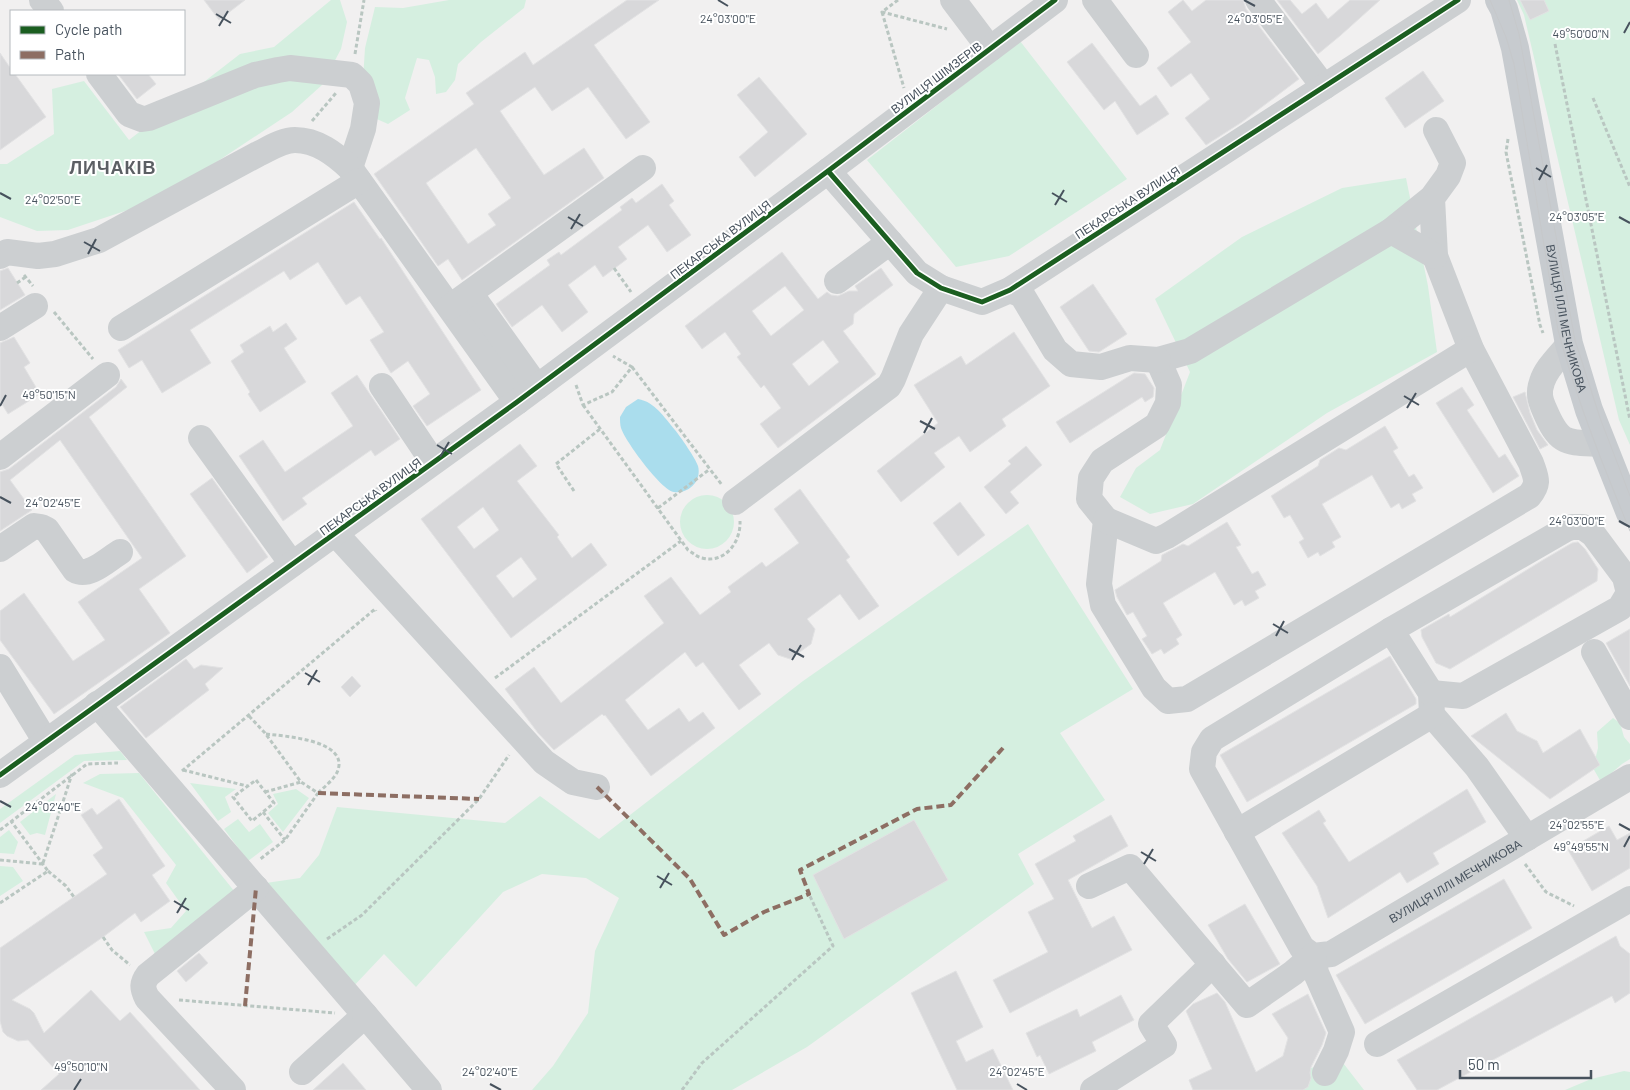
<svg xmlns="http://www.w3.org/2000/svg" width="1630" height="1090" font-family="Barlow,sans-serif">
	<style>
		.green { fill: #d5efe0 }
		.water { fill: #aadded }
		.building { fill: #d8d8da; stroke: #e2e2e3; fill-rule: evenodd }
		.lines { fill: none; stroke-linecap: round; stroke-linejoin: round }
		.path { stroke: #b9c6c1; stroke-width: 3; stroke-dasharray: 4 2.5; stroke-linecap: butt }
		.minor { stroke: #cccfd1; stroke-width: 26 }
		.major { stroke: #c7cbcf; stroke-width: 28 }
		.tram { stroke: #c6c8ca; stroke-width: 1 }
		.quiet { stroke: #8d6e63; stroke-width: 4; stroke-dasharray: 8 4; stroke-linecap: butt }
		.cycleway-casing { stroke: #fff; stroke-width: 8 }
		.cycleway { stroke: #1b5e20; stroke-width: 5 }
		.ticks { fill: none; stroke: #47525d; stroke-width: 2 }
		.labels { text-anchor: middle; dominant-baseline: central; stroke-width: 4; stroke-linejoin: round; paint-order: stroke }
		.street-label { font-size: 12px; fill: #47525d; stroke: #fff }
		.district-label { font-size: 18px; font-weight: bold; letter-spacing: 1px; fill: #5c5f64; stroke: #fff }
		.ticks-label { font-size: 12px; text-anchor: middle; fill: #47525d; stroke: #fff; stroke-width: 4; stroke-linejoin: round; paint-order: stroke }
	</style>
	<rect width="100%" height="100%" fill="#f1f0f0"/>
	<!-- green -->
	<path class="green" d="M331,0h9l7,22 -6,27 -19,36 -30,27 -80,53 -78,43 -66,22 -31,1 -37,-14v-53h7l47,-30 -2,-45 32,-8 45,59 111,-86 34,-7z
		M449,0h77l-2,8 -43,34 -23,22 -3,16 -9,12 -10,2 -1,-17 -6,-17 -12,-2 -12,40 5,12 -22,14 -27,-12 4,-64 10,-41 28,1z
		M1517,0h113v445l-11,-25 -95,-405z
		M1020,41l107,138 -118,77 -53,11 -89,-107z
		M1406,178l22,108 9,66 -110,61 -134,91 -43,10 -30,-17 16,-29 24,-18 30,-78 -35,-73 87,-62 100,-49z
		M680 522a27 27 0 1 1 54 0a27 27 0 1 1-54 0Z
		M1028,524l105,165 -73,44 45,67 -87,54 16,30 -227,163 -75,43h-200l21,-24 35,-53 7,-62 24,-53 -33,-20 -44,-4 -39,18 -87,95 -32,-33 -34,36 -91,-106 41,-6 19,-23 18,-48 168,16 35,-27 59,43 204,-158z
		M1613,718l7,5 4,14 6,7v15l-8,5 -21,18 -8,-14 5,-20 -1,-16z
		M120,751l7,9 -43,1 -84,62v-14l75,-54z
		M139,773l100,124 -79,67 -16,-32 27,-4 15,-17 -20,-28 10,-18 -53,-67 -40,-15 17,-9z
		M190,783l46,6 -11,8 6,15 -13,9z
		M296,789l13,9 -26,34 -15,-19 10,-9 -5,-10z
		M56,794l-11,41 -8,-2 -7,2 -10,-13z
		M238,819l11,13 11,-8 13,18 -25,19 -24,-32z
		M9,830l9,12 -4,12 -14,-1v-16z
		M0,866l13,1 10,14 -23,15z
		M1340,1059l24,31h-84l28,-21z
		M1624,1071l6,1v18h-65l26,-11z"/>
	<!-- water -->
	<path class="water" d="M638,399c17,3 26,18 37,31 5,6 21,29 23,36 4,15 -9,28 -24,26 -12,-1 -49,-51 -53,-64 -1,-3 -1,-8 -1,-11l6,-10z"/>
	<!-- building -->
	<path class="building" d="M204,0h41l-26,20z
		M627,0h32l-65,45 56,77 -24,17 -38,-52 -36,24 -17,-24 -35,24 44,64 40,-27 20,30 -142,102 -14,-21 -10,7 -64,-92 100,-70 -8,-11 59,-41 8,13zM476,148l35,50 -23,16 8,11 -28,19 -42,-61z
		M1183,0l9,11 14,-11h37l3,9 53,70 -57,43 -36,23 -21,-27 25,-19 -19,-26 -20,14 -14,-19 34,-26 -23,-30z
		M1277,0h13l12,14 14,-11 12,16 22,-19h30l-39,35 -23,19z
		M1520,0h24l5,11 -19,9z
		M1092,43l48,63 16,-11 13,19 -32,21 -22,-34 -11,9 -37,-48z
		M0,53l11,16v5h4l31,43 -46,33z
		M1423,71l21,30 -39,27 -20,-30z
		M118,74h30l8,10 -19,15z
		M759,77l48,57 -52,43 -16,-20 29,-25 -31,-37z
		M662,184l12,17 -5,4 22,30 -24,17 -19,-27 -30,22 9,12 -24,18 -8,-12 -27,20 20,27 -26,20 -20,-27 -30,22 -16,-23 54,-39 -3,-5 12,-8 2,3 61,-45 -2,-3 12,-9 4,5z
		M354,202l26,37 1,-1 100,152 -54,36 -14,-20 17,-12 -22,-33 -17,12 -21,-33 14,-8 -24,-36 -14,9 -28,-43 -28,18 -6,-9 -94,59 21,33 -49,30 -20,-33 -13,8 -11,-18z
		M782,252l36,47 9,-7 4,3 7,1 11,-5h9l-3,-5 26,-18 12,17 -39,29 -1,10 -10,7 33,43 -98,74 -18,-24 21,-16 -17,-23 -3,3 -24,-31 4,-3 -16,-22 -23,17 -17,-23zM785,286l19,24 -33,26 -19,-25zM823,340l16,22 -30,24 -17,-22z
		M8,268l17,27 -25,15v-39z
		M1093,284l34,50 -28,18 -10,-1 -29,-44z
		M286,323l11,16 -13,9 22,34 -46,30 -12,-18 2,-2 -19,-31 13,-9 -4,-7 30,-19 3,6z
		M1014,332l36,54 -48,33 4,7 -36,26 -11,-16 -25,17 11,14 -44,35 -24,-31 61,-48 -24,-38 47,-29 5,9z
		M14,337l16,26 -6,4 16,27 -32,20 -8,-13v-58z
		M1134,373l11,1 9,14 -1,9 -8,5 -3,-5 -72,46 -14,-21z
		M357,375l43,64 -25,17 -4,-6 -69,48 5,6 -24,17 -44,-65 24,-16 22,32 68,-46 -22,-33z
		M121,379l6,8 -38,30 97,139 -47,33 31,44 -116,81 -54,-74v-29l24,-18 49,68 32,-21 -27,-38 64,-44 -82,-118 -50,40 22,30 -32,21v-59l9,-3 107,-82z
		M1462,387l12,18 -7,5 32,48 6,-4 14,22 -26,17 -57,-90z
		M1525,392l5,21 7,17 11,15 -8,4 -27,-52z
		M1385,426l13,22 -5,3 16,26 5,-3 9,14 -11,6 4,7 -14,8 -3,-6 -8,5 -19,-33 -50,29 19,33 -9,5 3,5 -15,9 -2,-4 -10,6 -9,-16 5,-3 -14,-24 -6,3 -13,-22 47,-30 2,-6 19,-12 7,2z
		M520,444l17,22 -20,15 42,54 -2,2 15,21 19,-15 16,22 -96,73 -90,-119zM483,507l16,23 -25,19 -17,-22zM521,557l16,22 -24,19 -17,-22z
		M1026,446l16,19 -32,27 9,11 -13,11 -22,-27 27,-23 -3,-3z
		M212,478l56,79 -21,16 -57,-79z
		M800,489l50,68 -4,3 33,46 -20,14 -19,-26 -33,25 8,10 -4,15 -21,15 -12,-4 -9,-12 -30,22 22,29 -22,16 -36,-48 -7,5 -11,-15 -60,48 23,30 31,-22 10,14 14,-10 12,16 -64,48 -46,-61 -1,1 -2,-2 -48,36 -16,-17 -33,-44 29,-22 27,36 103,-80 -20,-27 27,-19 29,38 31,-23 -3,-5 34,-25 4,5 33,-24 -25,-34z
		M960,502l25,33 -27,21 -25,-33z
		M1227,522l14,23 -5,2 16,27 6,-3 8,14 -11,6 4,7 -14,8 -3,-6 -8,5 -19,-33 -52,31 19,32 -6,4 3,5 -15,10 -3,-5 -9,5 -10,-15 5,-3 -14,-24 -6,3 -10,-18 -2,-7 46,-29 1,-6 21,-11 5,2z
		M1578,542l7,7 13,20 -1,12 -147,88 -14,-6 -14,-26 -1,-7 28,-16 1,3 93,-57 29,-17z
		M1630,629v57l-24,-43z
		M1390,656l26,43v5l-169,98 -27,-47z
		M186,659l8,10 7,-4 22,3 -18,16 4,6 -63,48 -26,-31z
		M352,676l9,10 -11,11 -9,-10z
		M1506,713l11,18 20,10 6,12 37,-24 20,36 -50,34 -79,-63z
		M1467,789l19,33 -53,31 6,11 -32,19 -7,-11 -72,46 -11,-32 -35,-53 37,-23 7,11 -3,2 26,39z
		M119,799l46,67 -13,9 18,26 -29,21 -6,-9 -32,24 -91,63 18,9 4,4 10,20 47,-43 29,31 10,-9 70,78h-159l18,-16 -31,-34 -10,1 -11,-5 -4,-4 -3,-11v-73l107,-74 -14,-19 10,-7 -22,-33 11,-7 5,7z
		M1111,815l17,31 -60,34 24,48 22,-12 18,34 -122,63 -17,-33 55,-28 -20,-40 26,-13 -19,-35 41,-23 -3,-5z
		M914,820l34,60 -104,59 -31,-64z
		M1609,826l8,14 13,-7v35l-38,23 -24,-41z
		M1504,879l28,49 -167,96 -29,-49z
		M1245,904l35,60 -33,18 -19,-23 -20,-34z
		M1616,936l4,10 10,8v39l-15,10 -3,-7 -175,94h-20l-20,-30z
		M199,953l9,10 -22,19 -9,-11z
		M956,971l27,56 -27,14 10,21 27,-13 20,41h-56l-46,-97z
		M1217,993l8,9 31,70 27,-16 5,-18 -16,-24 36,-20 18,39 -4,12 -11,22 -1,6 1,5 -3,9 -5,3h-110l-4,-10 23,-11 -26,-58 7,-7z
		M1121,995l13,25 -42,22 4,9 -47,23 -9,-19 -3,2 -11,-24 51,-24 3,8z
		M343,1063l23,27h-53z"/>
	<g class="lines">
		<!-- path -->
		<path class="path" d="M898,0l-16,12 65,17
			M882,12l22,76
			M1555,44l75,376
			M355,54l9,-54
			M1593,98l37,89
			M312,121l24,-28
			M1508,139l-2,13 34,173 3,8
			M614,268l17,24
			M24,275l9,11
			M17,283l10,-7
			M54,312l39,47
			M632,367l90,118
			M576,385l7,20 29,-13 20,-25 -19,-11
			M583,405l105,145c5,3 9,7 14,8 23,6 39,-16 38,-37
			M574,491l-18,-27 44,-35
			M658,508l52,-39
			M495,678l186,-137
			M249,716l16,17 36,49 17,11 -33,47 -26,20
			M266,734c18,2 82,6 72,36 -3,9 -14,17 -20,23
			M183,770l64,16
			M182,771l193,-162 1,2
			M256,780l18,23 -22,18 -19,-24z
			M265,792l36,-10
			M263,812l22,28
			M0,830l87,-66 31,-1
			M0,860l42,4
			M43,863l29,-89
			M1525,864l21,28 28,14
			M48,871l18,15 8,11
			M0,903l48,-32 -37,-50
			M103,937l9,13 18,15
			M327,939l35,-24 117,-116 30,-44
			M179,1000l156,13
			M682,1090l20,-27 131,-117 -24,-52"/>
		<!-- minor -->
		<g class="minor">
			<path d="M42,0l9,11"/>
			<path d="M953,0l37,49"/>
			<path d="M1095,0l41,55"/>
			<path d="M1258,0l66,87"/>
			<path d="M99,74l30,40 13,5 7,-1 106,-43 23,-5 12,-2 62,7 9,9 6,19 -4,26 -13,39"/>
			<path d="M828,171l89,102 24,15 41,14 28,-12 448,-290"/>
			<path d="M1432,198l3,58 36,93 60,114c5,15 9,20 -2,33l-342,203 -19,2 -14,-13 -51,-83 -4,-21 7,-64 -17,-21 2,-21 11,-17 55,-36 11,-22 1,-18 -11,-25 32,-9 201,-120 41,-33 16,-22 5,-13 -17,-33"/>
			<path d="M1391,231l44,25"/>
			<path d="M0,256l7,-4 31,4 17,-2 44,-14 159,-86c11,-5 24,-14 37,-14 22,0 40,14 55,28l167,234"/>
			<path d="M837,281l53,-39"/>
			<path d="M1010,290l12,5 33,55 16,14 30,3 29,-9 28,2"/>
			<path d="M470,293l67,94"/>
			<path d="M450,307l193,-139"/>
			<path d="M0,328l35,-22"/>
			<path d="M121,328l238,-147"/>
			<path d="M1569,344c-9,12 -23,24 -27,38 -4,11 -2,18 3,29 15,35 22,31 57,33"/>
			<path d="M382,386l51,76"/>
			<path d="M201,438l91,126"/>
			<path d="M0,457l107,-82"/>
			<path d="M735,502l154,-116 4,-7 18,-45 30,-46"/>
			<path d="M1106,520l50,21 11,-5 304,-187"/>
			<path d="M335,533l209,229 29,20 24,5"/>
			<path d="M0,549l34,-23 7,1 6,3 28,40c14,8 32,-10 45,-18"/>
			<path d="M1391,630l40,63 1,22 45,52 50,71"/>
			<path d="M1594,652l36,65"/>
			<path d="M0,667l46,75"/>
			<path id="s1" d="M1431,693l32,3 157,-88 9,-15 -4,-16 -32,-43 -10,-7h-11l-6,2 -175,101 -179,109 -8,13 -2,17 100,179 11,8 18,-2 299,-177"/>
			<path d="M97,704l268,311 -63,57"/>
			<path d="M0,775l517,-373 311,-231 227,-171"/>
			<path d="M1237,832l195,-117"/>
			<path d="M1089,886l41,-19 117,138 46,-32 20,-17 3,17 26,59 -6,19 -11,22"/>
			<path d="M365,1015l64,75"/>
			<path d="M1377,1044l253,-145"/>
			<path d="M233,1090l-86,-92c-5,-10 -5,-15 1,-23l108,-87"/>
			<path d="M1093,1090l71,-45 -13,-21 62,-60"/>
		</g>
		<!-- major -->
		<path class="major" id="s2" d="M1499,0l5,9 11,39 54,296 20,66 41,103"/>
		<!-- tram -->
		<path class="tram" d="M1490,0l16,37 8,27 44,266c18,69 45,135 72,201
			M1509,0l10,34 56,306 25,78 30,78"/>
		<!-- quiet -->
		<path class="quiet" d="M597,787l93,92 34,56 40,-23 45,-18 -9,-24 117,-61 34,-4 52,-57
			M318,793l161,6
			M245,1006l11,-118"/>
		<defs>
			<path id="cycleway" d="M828,171l89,102 24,15 41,14 28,-12 448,-290
				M0,775l517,-373 311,-231 227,-171"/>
		</defs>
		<!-- cycleway casing -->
		<use href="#cycleway" class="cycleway-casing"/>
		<!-- cycleway -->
		<use href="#cycleway" class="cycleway"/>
	</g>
	<!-- ticks -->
	<path class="ticks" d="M718,0l10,6M1244,0l11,6M216,14l15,9M219,26l9,-15M1624,33l6,-11M1536,168l15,9M1539,180l8,-15M0,193l11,6M1052,193l15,9M1055,205l9,-15M568,217l15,9M1619,217l11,6M571,229l9,-15M84,242l16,9M88,254l8,-15M1404,396l15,9M0,406l6,-11M1407,408l9,-15M920,421l15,8M924,433l8,-15M437,445l15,9M440,457l9,-15M0,497l11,6M1619,521l11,6M1273,624l15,9M1276,636l8,-15M789,649l15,8M792,660l9,-15M305,673l15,9M308,685l9,-15M0,801l11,6M1619,824l11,6M1624,847l6,-11M1141,852l15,9M1144,864l9,-15M657,876l15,9M660,888l9,-15M174,901l15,9M177,913l9,-15M490,1084l11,6M1017,1084l10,6M74,1090l7,-11"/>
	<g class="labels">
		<!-- street labels -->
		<g class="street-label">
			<text transform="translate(936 77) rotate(-37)">ВУЛИЦЯ ШІМЗЕРІВ</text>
			<text transform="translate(1127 202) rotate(-33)">ПЕКАРСЬКА ВУЛИЦЯ</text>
			<text transform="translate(720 239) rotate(-37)">ПЕКАРСЬКА ВУЛИЦЯ</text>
			<text stroke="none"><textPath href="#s2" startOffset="326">ВУЛИЦЯ ІЛЛІ МЕЧНИКОВА</textPath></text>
			<text transform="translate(370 496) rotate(-36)">ПЕКАРСЬКА ВУЛИЦЯ</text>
			<text stroke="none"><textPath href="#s1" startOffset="1154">ВУЛИЦЯ ІЛЛІ МЕЧНИКОВА</textPath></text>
		</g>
		<!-- district labels -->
		<g class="district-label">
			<text x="113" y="167">ЛИЧАКІВ</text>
		</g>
	</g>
	<g class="ticks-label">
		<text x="728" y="23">24°03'00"E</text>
		<text x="1255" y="23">24°03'05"E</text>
		<text x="1581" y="38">49°50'00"N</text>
		<text x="53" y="204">24°02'50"E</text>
		<text x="1577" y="221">24°03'05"E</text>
		<text x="49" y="399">49°50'15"N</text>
		<text x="53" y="507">24°02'45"E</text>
		<text x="1577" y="525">24°03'00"E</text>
		<text x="53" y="811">24°02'40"E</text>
		<text x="1577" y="829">24°02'55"E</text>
		<text x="1581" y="851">49°49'55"N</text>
		<text x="81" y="1071">49°50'10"N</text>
		<text x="490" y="1076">24°02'40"E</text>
		<text x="1017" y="1076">24°02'45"E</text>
	</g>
	<!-- legend -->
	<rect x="10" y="10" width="175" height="65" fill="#ffffff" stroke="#b5babe"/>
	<rect x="20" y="26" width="25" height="8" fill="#1b5e20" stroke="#b5babe"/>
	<text x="55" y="35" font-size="15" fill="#47525d">Cycle path</text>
	<rect x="20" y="51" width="25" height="8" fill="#8d6e63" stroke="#b5babe"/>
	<text x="55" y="60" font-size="15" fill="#47525d">Path</text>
	<!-- scale -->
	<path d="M1460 1070v8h131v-8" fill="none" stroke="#47525d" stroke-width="2.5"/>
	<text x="1468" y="1070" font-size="15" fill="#47525d" stroke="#ffffff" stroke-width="4" paint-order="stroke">50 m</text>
</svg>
